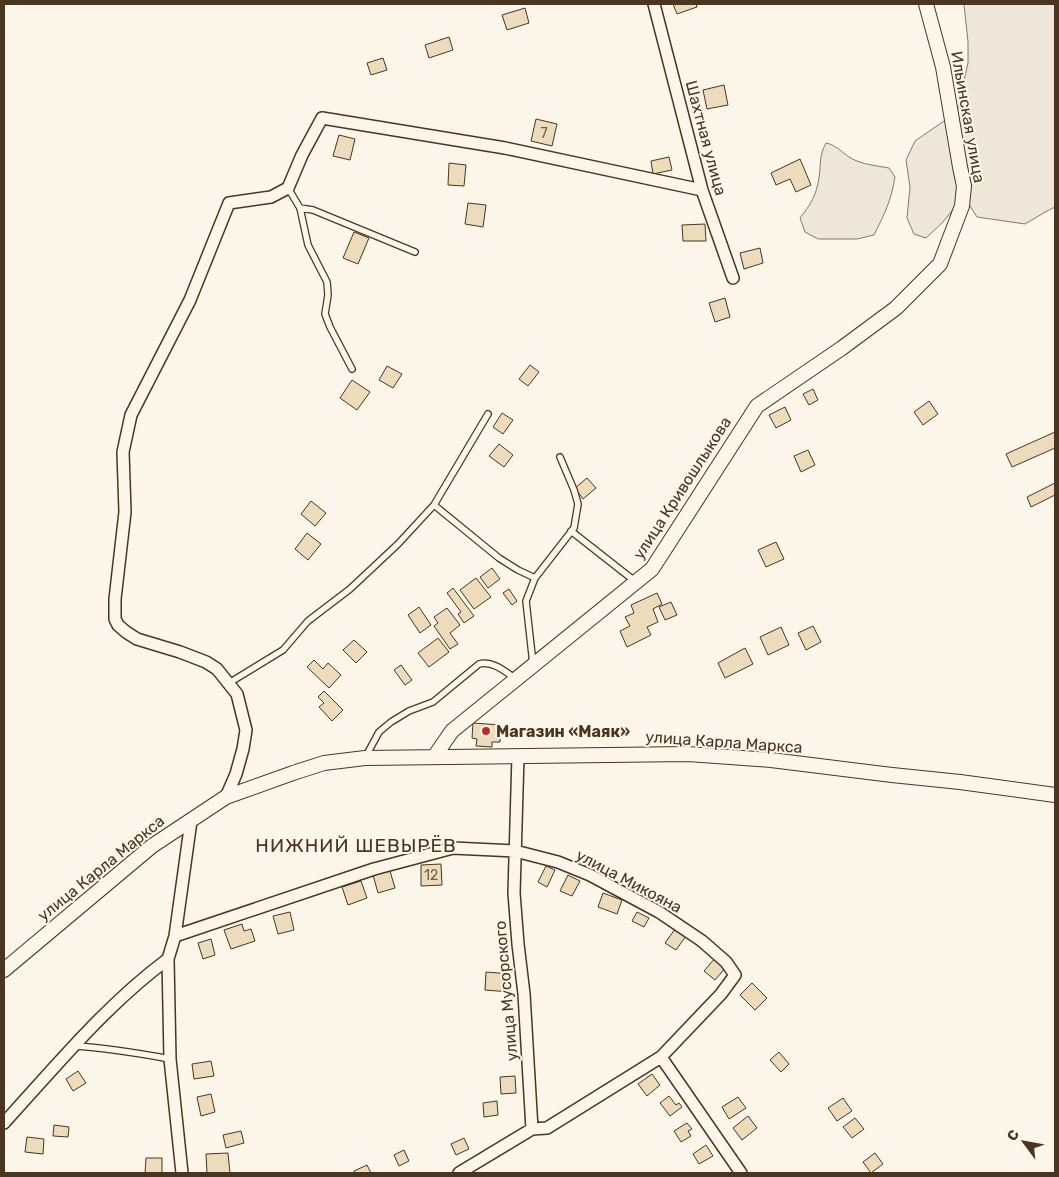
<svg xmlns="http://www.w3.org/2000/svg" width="1059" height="1177" font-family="Rubik,sans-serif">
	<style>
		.green { fill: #ede6d9; stroke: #887966 }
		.building { fill: #ecdcbc; stroke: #4a3520 }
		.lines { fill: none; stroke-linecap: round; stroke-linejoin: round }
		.service-casing { stroke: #4a3520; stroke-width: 8 }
		.minor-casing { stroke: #4a3520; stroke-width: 14 }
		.tertiary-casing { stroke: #4a3520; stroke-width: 16 }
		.service { stroke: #fbf6e9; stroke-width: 5.5 }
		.minor { stroke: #fbf6e9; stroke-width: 11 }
		.tertiary { stroke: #fbf6e9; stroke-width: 14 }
		.poi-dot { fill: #c62828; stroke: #fbf6e9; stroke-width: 2 }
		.labels { text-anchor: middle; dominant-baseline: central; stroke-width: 4; stroke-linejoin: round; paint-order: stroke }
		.number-label { font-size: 14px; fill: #725f47 }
		.street-label { font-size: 16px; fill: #4a3520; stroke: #fbf6e9 }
		.poi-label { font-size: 16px; font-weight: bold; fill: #4a3520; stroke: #fbf6e9; text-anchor: start }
		.quarter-label { font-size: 19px; letter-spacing: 1px; fill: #4a3520; stroke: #fbf6e9 }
	</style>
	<rect width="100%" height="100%" fill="#fbf6e9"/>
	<!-- green -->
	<path class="green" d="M964,4h91v203l-8,4 -22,13 -48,-7 -7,-11 -15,1 -12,15 -17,16 -12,-4 -7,-16 3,-31 -4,-27 9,-19 42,-29 11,-49v-21z
		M826,143c12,2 19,14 31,18 9,4 22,5 32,7l6,9c-4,24 -10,36 -21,58l-17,4h-39l-13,-7 -5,-14c11,-14 16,-22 19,-40 2,-13 0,-23 7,-35z"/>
	<!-- building -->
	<path class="building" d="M673,4h23l1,3 -20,7z
		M525,8l4,15 -22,7 -5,-15z
		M449,37l4,13 -24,8 -4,-13z
		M383,58l4,12 -16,5 -4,-12z
		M724,85l4,20 -21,4 -4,-19z
		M536,119l21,5 -5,22 -21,-5z
		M339,135l16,4 -5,21 -17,-4z
		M669,157l3,13 -19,4 -2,-13z
		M800,159l11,26 -15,7 -6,-13 -14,6 -5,-12z
		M449,163l17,2 -2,21 -16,-1z
		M468,203l18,2 -3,22 -18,-3z
		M705,224l1,17h-23l-1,-16z
		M354,232l15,6 -11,26 -15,-6z
		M760,248l3,15 -19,6 -4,-16z
		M725,298l5,19 -15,5 -6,-19z
		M530,365l9,7 -11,14 -9,-7z
		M387,366l15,8 -9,14 -14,-8z
		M352,380l18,12 -13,18 -17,-12z
		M813,389l5,11 -9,5 -6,-11z
		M929,401l9,13 -15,11 -9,-13z
		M785,407l6,13 -15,8 -7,-13z
		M502,413l11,7 -10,14 -10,-7z
		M1055,432v16l-43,19 -6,-13z
		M499,444l14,11 -9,12 -15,-11z
		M808,450l7,15 -14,7 -7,-16z
		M587,478l9,10 -13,11 -8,-11z
		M1055,483v12l-24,12 -4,-10z
		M311,501l15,12 -11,13 -14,-12z
		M307,533l14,11 -13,16 -13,-11z
		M776,542l8,17 -18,8 -8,-17z
		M492,568l8,11 -12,9 -8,-11z
		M476,578l15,19 -17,12 -14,-19z
		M453,588l21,28 -10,7 -6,-9 3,-2 -14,-19z
		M509,589l8,12 -5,4 -9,-12z
		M657,593l5,11 -9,5 5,13 -11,5 4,8 -24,12 -7,-16 10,-5 -5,-9 9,-4 -3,-8z
		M671,602l6,13 -12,5 -6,-13z
		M419,607l12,18 -11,8 -12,-18z
		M447,608l13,17 -10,8 8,11 -8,5 -16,-23 4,-3 -4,-6z
		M813,626l8,16 -15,8 -8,-17z
		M781,627l8,18 -21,10 -8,-18z
		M438,638l11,14 -20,15 -11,-14z
		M354,640l13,12 -11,11 -13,-13z
		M745,648l8,16 -28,14 -7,-15z
		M314,660l9,9 5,-6 13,12 -12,13 -22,-21z
		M401,665l11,15 -7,5 -11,-15z
		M324,691l19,19 -11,11 -13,-14 5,-4 -6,-6z
		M473,723l28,2 -1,17h-8v5l-16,-1 1,-7 -5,-1z
		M441,864l1,21 -21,1v-21z
		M546,866l9,4 -8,17 -9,-5z
		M390,871l5,17 -17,5 -5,-18z
		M568,875l12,6 -8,15 -12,-5z
		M361,881l6,17 -19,7 -6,-18z
		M603,893l19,7 -5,14 -19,-7z
		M290,912l4,18 -16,4 -5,-18z
		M637,912l12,6 -5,9 -12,-6z
		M242,924l2,7 7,-2 4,12 -24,8 -7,-19z
		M675,929l11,7 -10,14 -11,-7z
		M211,939l4,16 -12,4 -5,-16z
		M715,958l11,9 -11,13 -11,-9z
		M486,972l25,2 -1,18 -25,-2z
		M752,983l15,15 -12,12 -15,-15z
		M779,1052l10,12 -8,8 -11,-12z
		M211,1061l3,15 -20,3 -2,-15z
		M78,1071l8,12 -13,8 -7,-12z
		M652,1074l8,11 -13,11 -9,-12z
		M515,1076l1,17 -15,1 -1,-17z
		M211,1094l4,18 -14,4 -4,-19z
		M669,1096l7,9 3,-2 3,4 -12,9 -10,-13z
		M738,1097l8,11 -17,11 -7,-12z
		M843,1098l9,13 -15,10 -9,-13z
		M497,1101l1,14 -14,2 -1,-14z
		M748,1116l9,12 -15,12 -9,-12z
		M855,1118l9,11 -12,9 -9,-11z
		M687,1123l5,6 -4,2 3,5 -10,6 -7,-11z
		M54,1125l15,2 -1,10 -15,-1z
		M241,1131l3,12 -18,5 -3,-13z
		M27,1137l17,2 -1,15 -18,-2z
		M464,1138l5,11 -13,6 -5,-11z
		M706,1145l7,11 -14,8 -6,-10z
		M404,1150l5,11 -10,5 -5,-11z
		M228,1153l2,20h-23l-1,-19z
		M875,1153l8,11 -12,9 -8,-11z
		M146,1158h16v15h-17z
		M367,1165l4,8h-16l-1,-2z"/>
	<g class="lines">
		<defs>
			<path id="service" d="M288,188l12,20 8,37 19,37 1,13 -3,19 5,13 22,42
				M300,208l13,2 102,42
				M434,505l65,53 19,12 17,8
				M571,531l65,51
				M533,664l-7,-63 9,-23 39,-50 4,-24 -4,-14 -14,-33
				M229,683l54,-33 25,-29 42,-32 48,-45 36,-39 54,-91
				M366,756l13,-24 12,-10 18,-11 24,-9 46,-38c13,-4 27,8 37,15
				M76,1046c32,2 62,7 94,13"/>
			<path id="minor" d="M654,4l48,186 31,88
				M518,756l-4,137 4,51 6,50 8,135
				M226,797l10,-23 7,-25 3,-19 -9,-36 -20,-25 -11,-7 -26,-10 -43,-13 -11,-7 -8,-7 -3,-6v-20l10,-87 -2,-60 8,-37 59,-115 39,-97 42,-6 17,-9 14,-33 20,-37 183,30 197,42
				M175,936l199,-67 79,-21 62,3 43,11 32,13 69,37 43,29 24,21 9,13 -14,19 -60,63 -114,71 -15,1 -73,44
				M661,1057l80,116
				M4,1123c52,-57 102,-118 164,-164
				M182,1173l-12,-114 -2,-100 7,-23 16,-115"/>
			<path id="tertiary" d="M434,757l18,-26 200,-162 105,-163 85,-58 54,-40 44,-44 22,-58 2,-20 -4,-19 -17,-100 -17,-63
				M4,970l148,-124 74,-49 67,-24 31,-10 41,-5 323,-4 83,6 121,15 68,7 95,13"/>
		</defs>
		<!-- service casing -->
		<use href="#service" class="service-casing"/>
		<!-- minor casing -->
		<use href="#minor" class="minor-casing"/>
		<!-- tertiary casing -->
		<use href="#tertiary" class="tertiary-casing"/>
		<!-- service -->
		<use href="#service" class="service"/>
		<!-- minor -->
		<use href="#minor" class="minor"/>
		<!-- tertiary -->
		<use href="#tertiary" class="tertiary"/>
	</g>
	<!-- markers -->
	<circle class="poi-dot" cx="486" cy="731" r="5"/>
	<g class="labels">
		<!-- number labels -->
		<g class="number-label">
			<text x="544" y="133">7</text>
			<text x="431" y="875">12</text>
		</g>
		<!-- street labels -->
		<g class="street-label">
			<text transform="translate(968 117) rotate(80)">Ильинская улица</text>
			<text transform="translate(706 138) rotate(75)">Шахтная улица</text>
			<text transform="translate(682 488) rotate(-57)">улица Кривошлыкова</text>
			<text transform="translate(724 742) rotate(4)">улица Карла Маркса</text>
			<text transform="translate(101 868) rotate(-39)">улица Карла Маркса</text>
			<text transform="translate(629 881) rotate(28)">улица Микояна</text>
			<text transform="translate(506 991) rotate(-95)">улица Мусорского</text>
		</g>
		<!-- poi labels -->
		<g class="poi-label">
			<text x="496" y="731">Магазин «Маяк»</text>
		</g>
		<!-- quarter labels -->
		<g class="quarter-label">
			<text x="356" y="845">НИЖНИЙ ШЕВЫРЁВ</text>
		</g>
	</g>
	<!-- border -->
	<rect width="1059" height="1177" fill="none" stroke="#4a3520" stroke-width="10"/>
	<!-- north arrow -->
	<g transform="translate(1024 1142) rotate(302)" stroke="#fbf6e9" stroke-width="4" paint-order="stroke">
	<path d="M0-4L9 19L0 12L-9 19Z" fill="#4a3520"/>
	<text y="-8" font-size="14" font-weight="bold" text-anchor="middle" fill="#4a3520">С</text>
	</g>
</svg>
